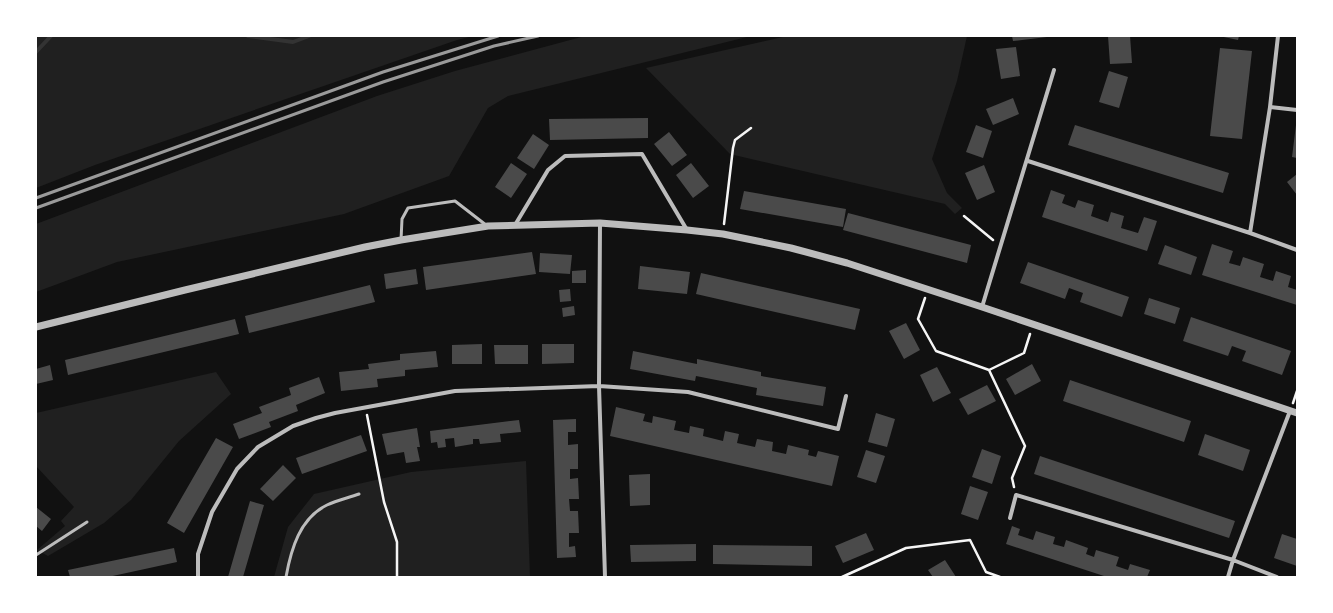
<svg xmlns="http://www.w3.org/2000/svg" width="1333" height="613" font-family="'DM Sans',sans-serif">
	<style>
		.green { fill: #202020 }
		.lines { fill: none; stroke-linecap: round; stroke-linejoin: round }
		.stream { stroke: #333; stroke-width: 4 }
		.building { fill: #4a4a4a }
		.path { stroke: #f5f5f5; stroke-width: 2.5 }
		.service { stroke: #bcbcbc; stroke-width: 3 }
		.minor { stroke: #bcbcbc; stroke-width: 4 }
		.tertiary { stroke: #bcbcbc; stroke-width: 7 }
		.rail { stroke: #9a9a9a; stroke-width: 3 }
	</style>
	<rect width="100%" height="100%" fill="#111"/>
	<!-- green -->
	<path class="green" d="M36,36h437l-16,4 -362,125 -59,23z
		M585,36h166l-243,60 -20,12 -39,68 -105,38 -227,48 -81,30v-68l341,-128 78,-25z
		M787,36h180l-10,45 -25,78 15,34 15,15 -7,6 -10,-10 -215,-50 -84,-86z
		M216,372l15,22 -52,47 -48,59 -27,23 -56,33 -11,-6 28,-24 -4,-5 13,-14 -38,-41v-53z
		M526,461l4,116h-256l14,-50 26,-33 97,-22z"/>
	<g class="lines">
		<!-- stream -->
		<path class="stream" d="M248,36l45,6 16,-6
			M36,52l15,-16"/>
	</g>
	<!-- building -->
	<path class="building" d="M1012,36h35v1l-34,4z
		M1108,36h22l2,27 -22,1z
		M1219,36h20l-1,4z
		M1016,47l4,29 -19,3 -5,-30z
		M1220,48l32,3 -10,88 -32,-3z
		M1109,71l19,6 -9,31 -20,-6z
		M1013,98l6,16 -26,11 -7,-16z
		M648,118v20l-98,2 -1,-21z
		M976,125l16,6 -9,27 -17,-6z
		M1075,125l154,48 -6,20 -155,-48z
		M1296,125h1v33l-5,-1z
		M669,132l18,23 -15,11 -18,-22z
		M533,134l16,11 -15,24 -17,-11z
		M511,163l16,11 -16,24 -16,-11z
		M691,163l18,23 -16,12 -17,-23z
		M984,165l11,27 -18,8 -12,-27z
		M1297,174v21l-10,-13z
		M1051,190l14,5 -3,8 13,5 3,-8 16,5 -3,11 17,6 3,-10 13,4 -3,12 17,5 6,-16 13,4 -10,30 -105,-34z
		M744,191l102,18 -3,18 -103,-18z
		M848,213l123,32 -4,18 -124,-33z
		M1212,244l21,7 -4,12 11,3 3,-9 21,7 -4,13 13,4 3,-10 15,5 -3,11 9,3v15l-95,-30z
		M1165,245l32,12 -6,18 -33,-11z
		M532,252l4,22 -110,16 -3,-23z
		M540,253l32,2 -2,19 -31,-2z
		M1028,262l101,35 -7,20 -42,-15 3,-9 -14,-5 -4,11 -45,-16z
		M640,266l50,6 -3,22 -49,-5z
		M416,269l2,15 -32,5 -2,-15z
		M586,270v13h-14v-12z
		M701,273l159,36 -5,21 -159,-36z
		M370,285l5,17 -126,31 -4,-17z
		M570,289l1,12 -11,1 -1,-12z
		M1149,298l31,10 -5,16 -31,-10z
		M574,306l1,9 -12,2 -1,-9z
		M1191,317l100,34 -9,24 -40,-14 4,-10 -14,-5 -4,10 -45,-15z
		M235,319l4,15 -171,41 -3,-15z
		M906,323l14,27 -16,9 -15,-28z
		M482,344v20h-30v-19z
		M542,344h32v19l-32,1z
		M494,345h34v19h-33z
		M436,351l2,16 -33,3v6l-28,3 1,8 -37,4 -2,-19 30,-3 -1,-5 32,-4v-6z
		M633,351l64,13v-5l64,13v4l65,11 -3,19 -67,-11 1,-7 -61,-12 -1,5 -65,-12z
		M1032,364l9,17 -26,14 -9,-16z
		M50,365l3,15 -17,4v-15z
		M937,367l14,26 -18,9 -13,-27z
		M319,377l6,16 -29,12 2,6 -29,11 2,5 -32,12 -6,-15 29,-11 -3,-6 32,-12 -2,-7z
		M1070,380l121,41 -7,21 -121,-41z
		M987,385l9,16 -28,14 -9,-16z
		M616,407l29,7 -2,7 9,2 1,-7 23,5 -2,9 15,3 1,-7 14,3 -1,7 20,5 2,-10 14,3 -2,9 18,4 2,-8 16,3 -1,9 14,3 2,-9 21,5 -1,5 8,2 2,-6 21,5 -7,30 -222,-50z
		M876,413l19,6 -8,28 -19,-5z
		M576,419v13h-8v13l10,-1v25h-8v10l8,-1 1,21h-10l1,12h8l1,22h-10v14l6,-1 1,11 -19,1 -4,-138z
		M519,420l2,12 -21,2 1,8 -21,2 -1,-5h-6v5l-18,3 -1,-9 -9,1 1,8 -8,1 -1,-6 -6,1 -1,-12z
		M417,428l3,19h-3l3,14 -14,2 -2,-11 -17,3 -5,-21z
		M1205,434l45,16 -7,21 -45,-16z
		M361,435l6,16 -65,23 -6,-16z
		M216,438l17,9 -49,86 -17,-10z
		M982,449l19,7 -9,28 -20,-7z
		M866,450l19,6 -9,27 -19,-6z
		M1040,456l195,65 -6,17 -195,-64z
		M283,465l13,13 -23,23 -13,-12z
		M650,474v31l-20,1 -1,-31z
		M970,486l18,6 -10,28 -17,-6z
		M250,501l14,4 -21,72h-15z
		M36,507l15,12 -9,12 -6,-5z
		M1012,526l8,3 -2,6 15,5 3,-9 19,6 -2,7 11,3 2,-7 22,8 -2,6 8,3 2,-7 23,7 -3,9 12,4 2,-6 20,6 -3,7h-40l-101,-33z
		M866,533l8,17 -31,13 -8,-17z
		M1282,534l15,5v27l-23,-8z
		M696,544v17l-65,1 -1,-17z
		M713,545l99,1v20l-99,-2z
		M174,548l3,14 -69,15h-38l-2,-7z
		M945,560l11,17h-23l-5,-7z"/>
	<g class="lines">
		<!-- path -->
		<path class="path" d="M964,216l29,24
			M724,224l9,-76 2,-8 16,-12
			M925,298l-7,21 18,32 53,19
			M1293,403l4,-12
			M367,415l17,87 13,40v35
			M1014,487l-2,-9 13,-32 -36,-76 35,-17 6,-19
			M842,577l64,-29 64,-8 16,32 14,5"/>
		<!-- service -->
		<path class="service" d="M401,240l1,-21 6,-11 47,-7 31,24
			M36,555l51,-33
			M286,577c5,-28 14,-59 41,-72 10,-5 21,-7 32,-11"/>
		<!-- minor -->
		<path class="minor" d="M1270,107l8,-71
			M1028,161l222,72 47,17
			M600,223l-1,163 6,191
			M515,225l33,-55 17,-14 77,-2 45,76
			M1250,233l20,-126 27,3
			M982,307l72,-237
			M1010,518l6,-23 217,65 44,17
			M198,577v-23l14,-42 25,-43 21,-22 35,-21 23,-8 19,-5 120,-22 144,-5 89,6 150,37 8,-33
			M1228,577l5,-17 57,-149"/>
		<!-- tertiary -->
		<path class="tertiary" d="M36,327l149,-37 180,-43 36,-7 87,-14 112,-3 87,7 36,4 68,14 56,15 135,44 315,106"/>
		<!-- rail -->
		<path class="rail" d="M36,198l347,-126 115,-36
			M36,208l347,-126 111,-36 44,-10"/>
	</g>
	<!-- border -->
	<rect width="1333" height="613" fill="none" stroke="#ffffff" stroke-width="74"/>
</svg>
